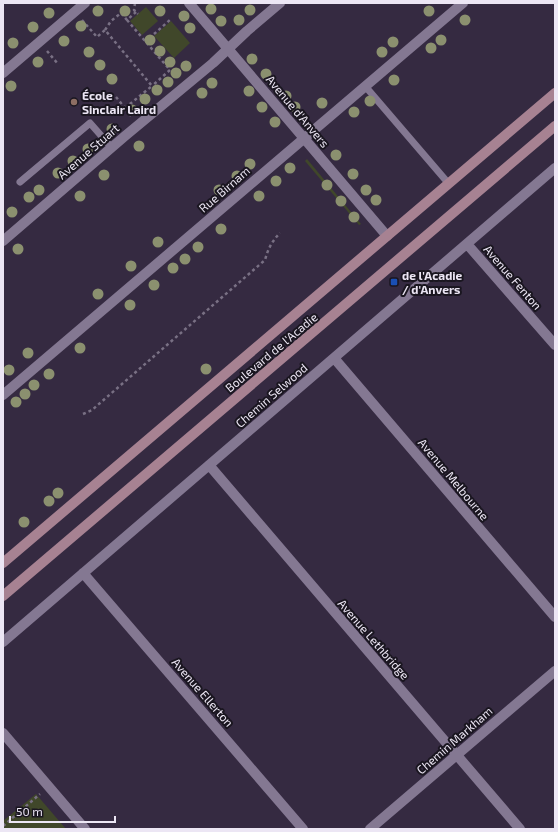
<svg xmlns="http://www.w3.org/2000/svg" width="558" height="832" font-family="'Exo 2',sans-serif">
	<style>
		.green { fill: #40472a }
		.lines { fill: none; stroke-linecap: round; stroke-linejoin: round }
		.path { stroke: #797084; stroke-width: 2.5; stroke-dasharray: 3 3; stroke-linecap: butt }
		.lane { stroke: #847892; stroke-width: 7 }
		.street { stroke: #847892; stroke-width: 10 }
		.secondary { stroke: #a78292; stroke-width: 10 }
		.tree { fill: #8b906f }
		.education-dot { fill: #8d6e63; stroke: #1a1620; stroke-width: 1.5 }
		.transit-dot { fill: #1a4fb4; stroke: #1a1620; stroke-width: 1.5 }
		.labels { text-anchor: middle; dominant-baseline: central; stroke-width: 4; stroke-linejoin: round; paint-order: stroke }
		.poi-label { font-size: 12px; font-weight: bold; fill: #ece6f4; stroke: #1a1620; text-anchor: start }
		.street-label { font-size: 12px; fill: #ece6f4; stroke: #1a1620 }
	</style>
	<rect width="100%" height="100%" fill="#352a41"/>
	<!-- green -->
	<path class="green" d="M146,7l12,14 -16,14 -12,-14z
		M171,21l19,22 -16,15 -20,-22z
		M307,159l54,65 -2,1 -54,-64z
		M36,794l30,35h-63v-8z"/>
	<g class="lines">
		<!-- path -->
		<path class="path" d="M135,3l-1,7 4,4
			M82,20l15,17 8,-7 47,56 -27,22 6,8
			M127,20l43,50 -18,16
			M105,30l6,-9 10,-8 6,7 9,-8
			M145,42l26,-23
			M47,51l11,13
			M116,97l9,11
			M83,414l9,-4 173,-150c3,-11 7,-19 15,-27
			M3,826l37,-32"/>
		<!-- lane -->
		<path class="lane" d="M365,86l84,98
			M20,182l70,-59 22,25"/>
		<!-- street -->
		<path class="street" d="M189,3l198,233
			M3,73l82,-70
			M3,241l122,-105 88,-73 34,-32 33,-28
			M467,244l88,101
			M334,358l221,259
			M3,395l460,-392
			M209,465l311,364
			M83,573l220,256
			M3,642l552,-474
			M3,733l82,96
			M370,829l185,-158"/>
		<!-- secondary -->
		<path class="secondary" d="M3,563l552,-470
			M3,596l552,-470"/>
	</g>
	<!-- trees -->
	<g class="tree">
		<circle cx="211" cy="9" r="5.5"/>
		<circle cx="250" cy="10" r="5.5"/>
		<circle cx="98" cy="11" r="5.5"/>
		<circle cx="125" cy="11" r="5.5"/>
		<circle cx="160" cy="11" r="5.5"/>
		<circle cx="429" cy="11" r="5.5"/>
		<circle cx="49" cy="13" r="5.5"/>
		<circle cx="184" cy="16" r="5.5"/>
		<circle cx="239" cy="20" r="5.5"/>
		<circle cx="465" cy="20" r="5.5"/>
		<circle cx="221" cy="21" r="5.5"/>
		<circle cx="81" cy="26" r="5.5"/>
		<circle cx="33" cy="27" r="5.5"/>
		<circle cx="190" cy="28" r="5.5"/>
		<circle cx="150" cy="40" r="5.5"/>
		<circle cx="441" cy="40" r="5.5"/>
		<circle cx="64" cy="41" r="5.5"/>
		<circle cx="393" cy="42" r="5.5"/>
		<circle cx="13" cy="43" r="5.5"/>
		<circle cx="431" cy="48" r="5.5"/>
		<circle cx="160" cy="51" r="5.5"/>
		<circle cx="89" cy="52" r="5.5"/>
		<circle cx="382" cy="52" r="5.5"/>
		<circle cx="252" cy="59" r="5.5"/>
		<circle cx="38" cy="62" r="5.5"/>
		<circle cx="170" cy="62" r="5.5"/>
		<circle cx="100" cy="65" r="5.5"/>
		<circle cx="186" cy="66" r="5.5"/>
		<circle cx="176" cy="73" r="5.5"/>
		<circle cx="266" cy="74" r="5.5"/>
		<circle cx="112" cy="79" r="5.5"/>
		<circle cx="394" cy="80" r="5.5"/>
		<circle cx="168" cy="82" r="5.5"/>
		<circle cx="212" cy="83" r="5.5"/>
		<circle cx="11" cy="86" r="5.5"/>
		<circle cx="157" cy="90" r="5.5"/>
		<circle cx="249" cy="91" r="5.5"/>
		<circle cx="202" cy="93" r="5.5"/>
		<circle cx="286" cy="96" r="5.5"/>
		<circle cx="145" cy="99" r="5.5"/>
		<circle cx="370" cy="101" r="5.5"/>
		<circle cx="322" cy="103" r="5.5"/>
		<circle cx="262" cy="107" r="5.5"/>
		<circle cx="295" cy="107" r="5.5"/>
		<circle cx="132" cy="110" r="5.5"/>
		<circle cx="354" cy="112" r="5.5"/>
		<circle cx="275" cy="122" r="5.5"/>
		<circle cx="112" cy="129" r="5.5"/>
		<circle cx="139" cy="146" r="5.5"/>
		<circle cx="88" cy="149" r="5.5"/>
		<circle cx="336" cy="155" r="5.5"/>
		<circle cx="73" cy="161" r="5.5"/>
		<circle cx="250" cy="164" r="5.5"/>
		<circle cx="290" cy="168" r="5.5"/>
		<circle cx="58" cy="173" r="5.5"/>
		<circle cx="353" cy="174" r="5.5"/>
		<circle cx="104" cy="175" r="5.5"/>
		<circle cx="237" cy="176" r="5.5"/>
		<circle cx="276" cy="181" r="5.5"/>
		<circle cx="327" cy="185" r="5.5"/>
		<circle cx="39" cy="190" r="5.5"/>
		<circle cx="219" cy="190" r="5.5"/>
		<circle cx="366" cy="190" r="5.5"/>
		<circle cx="80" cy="196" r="5.5"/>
		<circle cx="259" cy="196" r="5.5"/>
		<circle cx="29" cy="197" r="5.5"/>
		<circle cx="376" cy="200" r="5.5"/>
		<circle cx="341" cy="201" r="5.5"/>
		<circle cx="12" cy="212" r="5.5"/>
		<circle cx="354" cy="217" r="5.5"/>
		<circle cx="221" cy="229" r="5.5"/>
		<circle cx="158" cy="242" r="5.5"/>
		<circle cx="198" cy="247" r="5.5"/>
		<circle cx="18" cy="249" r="5.5"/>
		<circle cx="185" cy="259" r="5.5"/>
		<circle cx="131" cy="266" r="5.5"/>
		<circle cx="173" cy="268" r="5.5"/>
		<circle cx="154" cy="285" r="5.5"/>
		<circle cx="98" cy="294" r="5.5"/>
		<circle cx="130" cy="305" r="5.5"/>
		<circle cx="80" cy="348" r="5.5"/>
		<circle cx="28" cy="353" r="5.5"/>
		<circle cx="206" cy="369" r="5.5"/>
		<circle cx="9" cy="370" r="5.5"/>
		<circle cx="49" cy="374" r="5.5"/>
		<circle cx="34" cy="385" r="5.5"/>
		<circle cx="25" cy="394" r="5.5"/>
		<circle cx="16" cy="402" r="5.5"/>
		<circle cx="58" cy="493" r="5.5"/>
		<circle cx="49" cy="501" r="5.5"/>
		<circle cx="24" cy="522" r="5.5"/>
	</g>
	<!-- markers -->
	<circle class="education-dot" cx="74" cy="102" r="4"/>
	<rect class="transit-dot" x="390" y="278" width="8" height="8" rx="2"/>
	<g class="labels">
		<!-- poi labels -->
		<g class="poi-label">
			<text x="82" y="95">École<tspan x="82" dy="14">Sinclair Laird</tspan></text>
			<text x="402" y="275">de l'Acadie<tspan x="402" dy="14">/ d'Anvers</tspan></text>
		</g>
		<!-- street labels -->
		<g class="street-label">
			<text transform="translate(298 111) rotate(50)">Avenue d'Anvers</text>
			<text transform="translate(88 151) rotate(-41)">Avenue Stuart</text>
			<text transform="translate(224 189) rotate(-41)">Rue Birnam</text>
			<text transform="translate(513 277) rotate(49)">Avenue Fenton</text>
			<text transform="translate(271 352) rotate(-40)">Boulevard de l'Acadie</text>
			<text transform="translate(271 395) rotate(-41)">Chemin Selwood</text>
			<text transform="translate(454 479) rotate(50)">Avenue Melbourne</text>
			<text transform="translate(374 639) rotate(49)">Avenue Lethbridge</text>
			<text transform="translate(203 692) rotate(49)">Avenue Ellerton</text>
			<text transform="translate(454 740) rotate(-41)">Chemin Markham</text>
		</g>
	</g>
	<!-- border -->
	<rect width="558" height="832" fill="none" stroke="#ece6f4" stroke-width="8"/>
	<!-- scale -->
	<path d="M10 816v6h105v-6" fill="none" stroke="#ece6f4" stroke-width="2"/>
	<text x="16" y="816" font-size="12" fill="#ece6f4" stroke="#1a1620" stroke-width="3" paint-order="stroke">50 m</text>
</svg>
